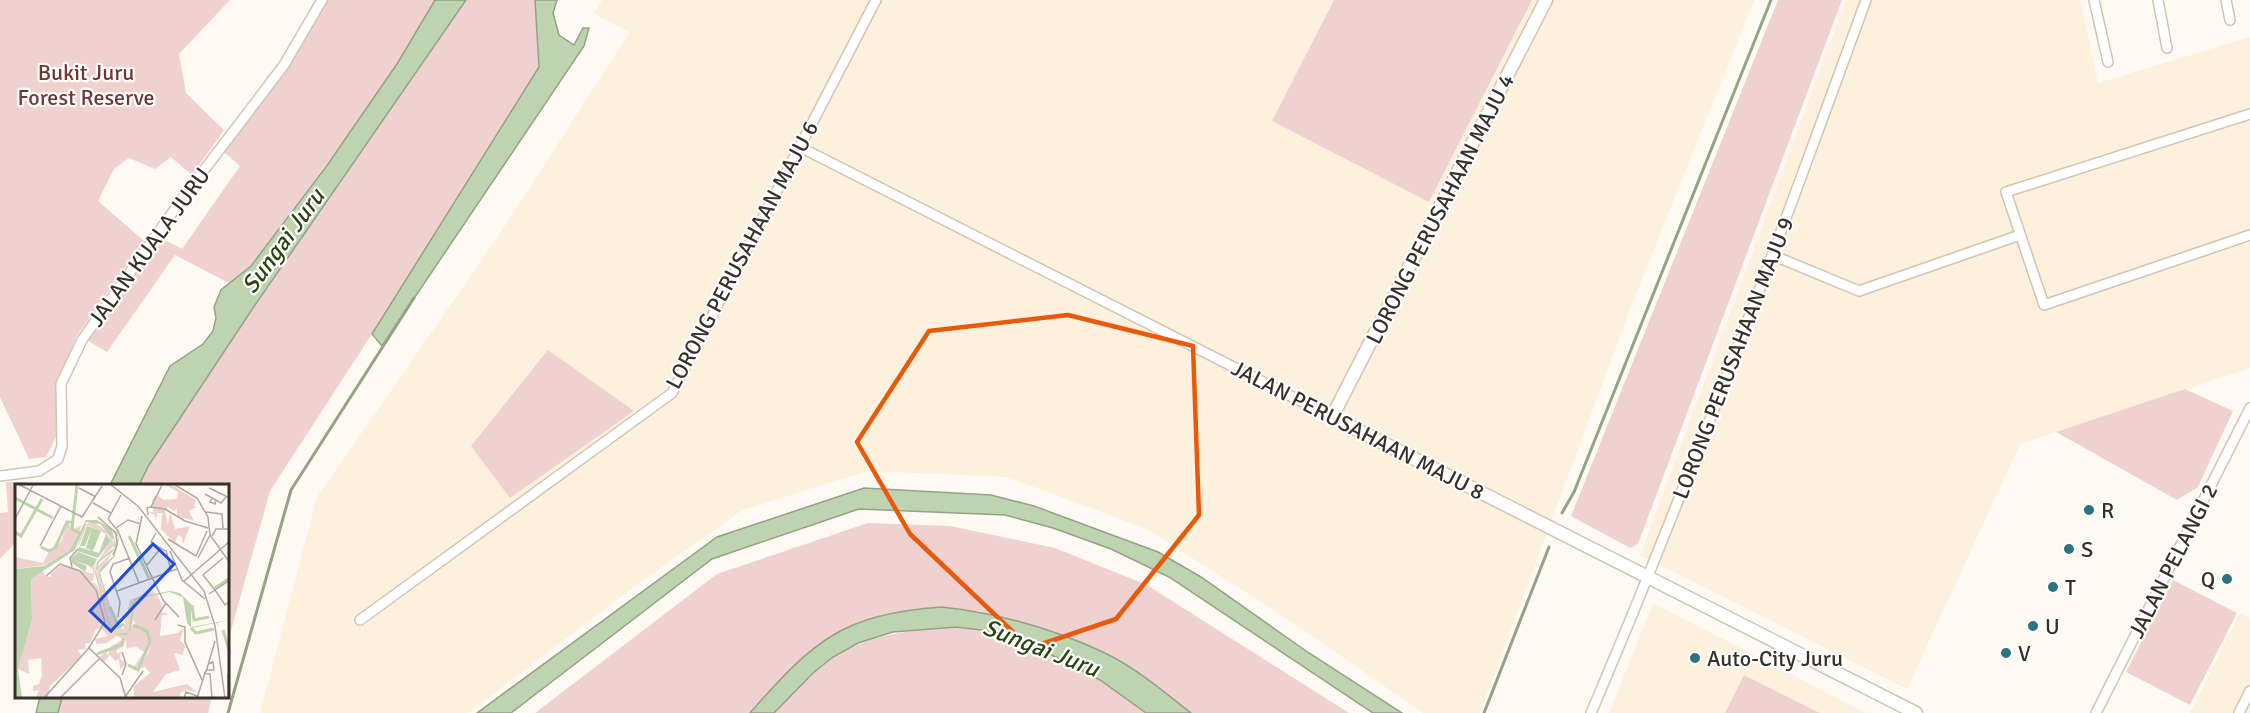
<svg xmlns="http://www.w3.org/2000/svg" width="2250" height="713" font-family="Signika,sans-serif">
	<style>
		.built { fill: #fdf0dd }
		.green { fill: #efd2d0 }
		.water { fill: #bed3af; stroke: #95a287; stroke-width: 1.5 }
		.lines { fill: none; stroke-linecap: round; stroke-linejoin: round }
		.stream { stroke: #95a287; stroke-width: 3 }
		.minor-casing { stroke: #d0c5b4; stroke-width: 12 }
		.tertiary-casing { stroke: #d0c5b4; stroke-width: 15 }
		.minor { stroke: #fff; stroke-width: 9 }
		.tertiary { stroke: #fff; stroke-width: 12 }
		.marked { fill: none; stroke: #e8590c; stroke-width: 4.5; stroke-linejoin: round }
		.poi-dot { fill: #2d7281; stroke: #fff; stroke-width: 2 }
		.labels { text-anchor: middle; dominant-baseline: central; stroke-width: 4.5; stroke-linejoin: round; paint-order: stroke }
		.park-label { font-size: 22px; fill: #703534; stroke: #fff }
		.street-label { font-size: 22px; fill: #35302a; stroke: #fff }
		.poi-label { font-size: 22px; fill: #35302a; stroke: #fff; text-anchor: start }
		.water-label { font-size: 24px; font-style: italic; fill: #2a4511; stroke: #fff }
		.inset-river { fill: none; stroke: #bed3af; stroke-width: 3 }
		.inset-road { fill: none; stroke: #aea9a3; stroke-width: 1.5 }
		.view { fill: #1d4ed8; fill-opacity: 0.15; stroke: #1d4ed8; stroke-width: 3 }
		.inset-edge { fill: none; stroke: #35302a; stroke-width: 3 }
	</style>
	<rect width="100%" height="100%" fill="#fefaf3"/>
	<!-- built -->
	<path class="built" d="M602,0h1152l-125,312 -149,401h-57l-131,-91 -145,-93 -140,-52 -140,-6 -124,39 -101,71 -174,132h-208l57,-216 182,-262 131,-203 -36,-18z
		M1846,0h234l18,83 152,-46v331l-230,76 -113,245 -267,-134z
		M1653,603l213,110h-257z
		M2240,613l10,5v95h-60z"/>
	<!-- green -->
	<path class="green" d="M0,0h230l-51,54 7,39 38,37 -32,45 -21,-18 -16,12 -26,-11 -15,11 -16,32 46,40 -68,96 -19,49 1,47 -12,24 -17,2 -29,-62z
		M328,0h107l-38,64 -34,51 -118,158 -16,10 -54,-28 -68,97 -20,-12 76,-101 19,10 58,-83 -15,-13 88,-127z
		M466,0h69l4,67 -167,267 -102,157 -42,150v-156h-89l10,-20 104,-158z
		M1334,0h198l-103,202 -157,-81z
		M1778,0h64l-204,544 -8,4 -59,-32z
		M548,350l86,61 -124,87 -39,-52z
		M2185,389l48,22 -35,76 -21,13 -121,-68z
		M6,482h21v3h-11v57l-16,17v-46l8,-1z
		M868,523l82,3 105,22 92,37 202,128h-158l-47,-37 -39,-23 -73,-28 -53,-14 -169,40 -60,62h-215l182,-139z
		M2173,580l64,33 -47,92 -64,-33z
		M956,627c69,8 137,43 190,86h-372c56,-68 96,-81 182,-86z
		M1744,675l76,38h-95z
		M62,697h150l-4,16h-150z"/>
	<!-- water -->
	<path class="water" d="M435,0h31l-213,308 -104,157 -10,20h-29l60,-119 33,-22 10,-13 3,-13 -2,-11 7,-17 30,-24 77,-102 69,-100z
		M535,0h22l-4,13 6,22 15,10 9,-17h6l-5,18 -202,300 -10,-12 167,-267z
		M864,488l127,7 43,11 124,46 43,25 108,76 93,60h-29l-204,-136 -58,-28 -58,-21 -48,-13 -146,-6 -147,50 -201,154h-34l240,-176z
		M942,607c55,6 112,22 163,46 31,15 58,38 86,60h-45l-46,-33 -54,-28 -57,-21 -33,-4 -63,5 -35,11 -25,14 -20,16 -39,40h-24c64,-73 93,-99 192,-106z
		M40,697h22l-4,16h-22z"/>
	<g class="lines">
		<!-- stream -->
		<path class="stream" d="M1562,513l12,-21 197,-492
			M228,713l63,-223 123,-192
			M1484,713l65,-166"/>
		<defs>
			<path id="minor" d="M2094,0l14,62
				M2158,0l9,48
				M2226,0l4,20
				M2250,114l-244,78 38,113 206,-70
				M800,147l532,270
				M1772,255l87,36 161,-56
				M0,476l39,-5 19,-12 4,-13 -1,-62 21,-44 100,-141 102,-134 38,-65
				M360,620l312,-227 204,-393
				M1591,713c100,-234 188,-474 275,-713
				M2096,713l154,-305
				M2239,713l11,-22"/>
			<path id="tertiary" d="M1546,0l-214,417 584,296"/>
		</defs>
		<!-- minor casing -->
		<use href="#minor" class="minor-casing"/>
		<!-- tertiary casing -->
		<use href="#tertiary" class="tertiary-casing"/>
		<!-- minor -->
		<use href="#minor" class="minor"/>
		<!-- tertiary -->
		<use href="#tertiary" class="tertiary"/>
	</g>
	<!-- marked area -->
	<path class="marked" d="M1068,315l125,31 6,169 -83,104 -86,29 -120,-114 -53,-92 72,-111z"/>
	<!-- markers -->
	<g class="poi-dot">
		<circle cx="2089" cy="510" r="6"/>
		<circle cx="2069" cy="549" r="6"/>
		<circle cx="2227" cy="579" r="6"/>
		<circle cx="2053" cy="587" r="6"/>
		<circle cx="2033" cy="626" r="6"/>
		<circle cx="2006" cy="653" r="6"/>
		<circle cx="1695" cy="658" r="6"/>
	</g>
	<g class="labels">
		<!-- park labels -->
		<g class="park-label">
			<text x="86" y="72">Bukit Juru<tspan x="86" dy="25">Forest Reserve</tspan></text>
		</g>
		<!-- street labels -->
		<g class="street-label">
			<text transform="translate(1440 209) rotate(-63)">LORONG PERUSAHAAN MAJU 4</text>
			<text transform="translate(149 247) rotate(-54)">JALAN KUALA JURU</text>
			<text transform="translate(742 255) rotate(-62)">LORONG PERUSAHAAN MAJU 6</text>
			<text transform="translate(1733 358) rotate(-69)">LORONG PERUSAHAAN MAJU 9</text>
			<text transform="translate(1358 430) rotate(27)">JALAN PERUSAHAAN MAJU 8</text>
			<text transform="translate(2173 561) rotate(-63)">JALAN PELANGI 2</text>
		</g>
		<!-- poi labels -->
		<g class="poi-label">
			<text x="2101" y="510">R</text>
			<text x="2081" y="549">S</text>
			<text x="2215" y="579" text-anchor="end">Q</text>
			<text x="2065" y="587">T</text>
			<text x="2045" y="626">U</text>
			<text x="2018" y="653">V</text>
			<text x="1707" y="658">Auto-City Juru</text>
		</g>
		<!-- water labels -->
		<g class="water-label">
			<text transform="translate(283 241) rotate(-54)">Sungai Juru</text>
			<text transform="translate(1041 648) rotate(21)">Sungai Juru</text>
		</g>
	</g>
	<!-- overview -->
	<g transform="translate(15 484)">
		<rect width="214" height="214" fill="#fefaf3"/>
		<path d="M150,1h7l24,15 -2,6 3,1 -8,4 5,10 -17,-5v-8l-3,3 -6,-4 -3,4 3,14 2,-13 5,17 15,-3 -7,18 -1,-7 -4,-2 -3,8 -14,-14 1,-16h-5l-1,10 -1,-8 -7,-3h6l-2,-12 4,-5 8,5 13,-1 1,-7zM78,37l19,14 2,11 -18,18 -3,17h-3l7,4 6,16 -7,-33 17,-17 -14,24 19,52 5,2 2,-6 5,-23 22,-10 4,4 -18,3 19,-2 5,10v8l3,-1 3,3h-6l-2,21 18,-3 6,-6 -4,13 5,5 -2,10 -9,-2 6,17 -14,4 -13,18 34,-8 11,9 -11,-3 -7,3v5h-46v-12l16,-13 -5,-6 -6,2 10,-18 2,-10 -3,-11 -10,-2 -5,-8 -4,12 4,-7 6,5 8,1 3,11 -12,27 -11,-5 7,3 10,-15 -9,-6 -8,3 -2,-11 -1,8 -8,5 2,3 3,-3 -1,8 6,4 -6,7 -1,-11 -4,2 -5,-6 -6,7 -5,-5 7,-5 2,3 2,-8 13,-8 -7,-3 -9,7 -11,1 -1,-5 13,-3 -7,-8 -5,1 -6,14h-5l1,6 -9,1 5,6 -32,30 -2,12h-12l3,-8 -6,1v-5l6,-2 3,-9 -1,-17 -13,2 1,14 -11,-5 14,-49 -1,-41 12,-9 2,6 7,1 -2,-3 11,-9 32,9v-5l-6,-3 7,1 17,-26 -3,-6 -21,-10 -10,25 6,-25zM53,38l4,8 9,-5 -3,15 -8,10 -25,15 -30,4v-12l28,6 6,-12 12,-9z" fill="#efd2d0"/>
		<path d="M71,36h11l20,12 2,7 -4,17 -15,17 11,36 -12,-34 2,-7 13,-13 4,-18 -6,-7 4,15 -4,7 -13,10 -3,9 12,48 9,15 12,-2 3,-28 3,-5 7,-3 28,-5 10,2 11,11v23l38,-7 -12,3 2,3 -3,-3 -25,5 -4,-5 -4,-26 -14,-5 -34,8 -4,30 -5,5h-8l-10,-13 -13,-49 2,-11 17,-14v-8l-14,-16 -14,-2 -11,28 -44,29 1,41 -14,49 4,29h-7v-129l29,-3 26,-16zM72,42l14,5 -8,20 -7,-3 6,-20 -7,18h-5zM91,50l5,7 -13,17 -21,-7 2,-4 20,6zM63,68l19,7 -4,8 -20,-7 14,6 -2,6 -13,-9 -1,-5z" fill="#bed3af"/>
		<path class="inset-river" d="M62,1l-5,44 9,5M0,14l38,20M0,48l6,4 21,-37M114,52l20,42M26,63l8,4 6,-3 12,-26h5M200,104l15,-10M177,121l2,15 15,-3M95,123l9,20 5,-3M176,144l5,5 18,-4M208,146l7,23M82,170l24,-9 3,-7M113,181l10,5 12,-28 -3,-11 -14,-6"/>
		<path class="inset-road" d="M5,1l62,32 20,-31M96,1l27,21 66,85 11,35 10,72M160,1l22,13 11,19 2,18 20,28M64,4l17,9M194,4l21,10M190,10l16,9 5,-6M197,14l4,2 -1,4 -5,-2zM78,19l18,10M136,23l11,-22M191,28l16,2 1,14M133,31l-1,-7 4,-1 14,2 20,12 23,7M127,32l-6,28 27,56 16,17M83,33l18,16 1,12 -4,10M0,35l18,-34M93,35l10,12 21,52M93,35l13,-24M101,44l12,-8 13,4M141,49l-5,9 14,9M197,52l4,-7h14M153,55l28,17M25,62l21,-40M151,66l5,21M155,67l12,29 23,19M181,72l11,-25M183,74l12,-23M132,81l14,-17M57,83l-2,-9 8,-9M168,98l47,-41M200,106l-12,-15 20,-17M200,106l10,15 5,-4M102,107l60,-22M194,110l21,-14M103,133l2,-15 -10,-30 3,-8 17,-6M140,136l11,-17M163,141l7,2v15l17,38M74,164l31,30 6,20M192,186h7l-1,-8 -4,2M191,188l9,-31M189,189l6,1 2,24M107,191l4,-11 -4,-12M110,213l18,-26M213,213v-23M29,214l44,-49 17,-27 -9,-32 -16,-19 -20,-7 -14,12M45,214l39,-39M169,214l2,-6 11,4M182,214l9,-28"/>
		<path class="view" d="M138,60l21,20 -63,67 -21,-20z"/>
		<rect width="214" height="214" class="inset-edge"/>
	</g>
</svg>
